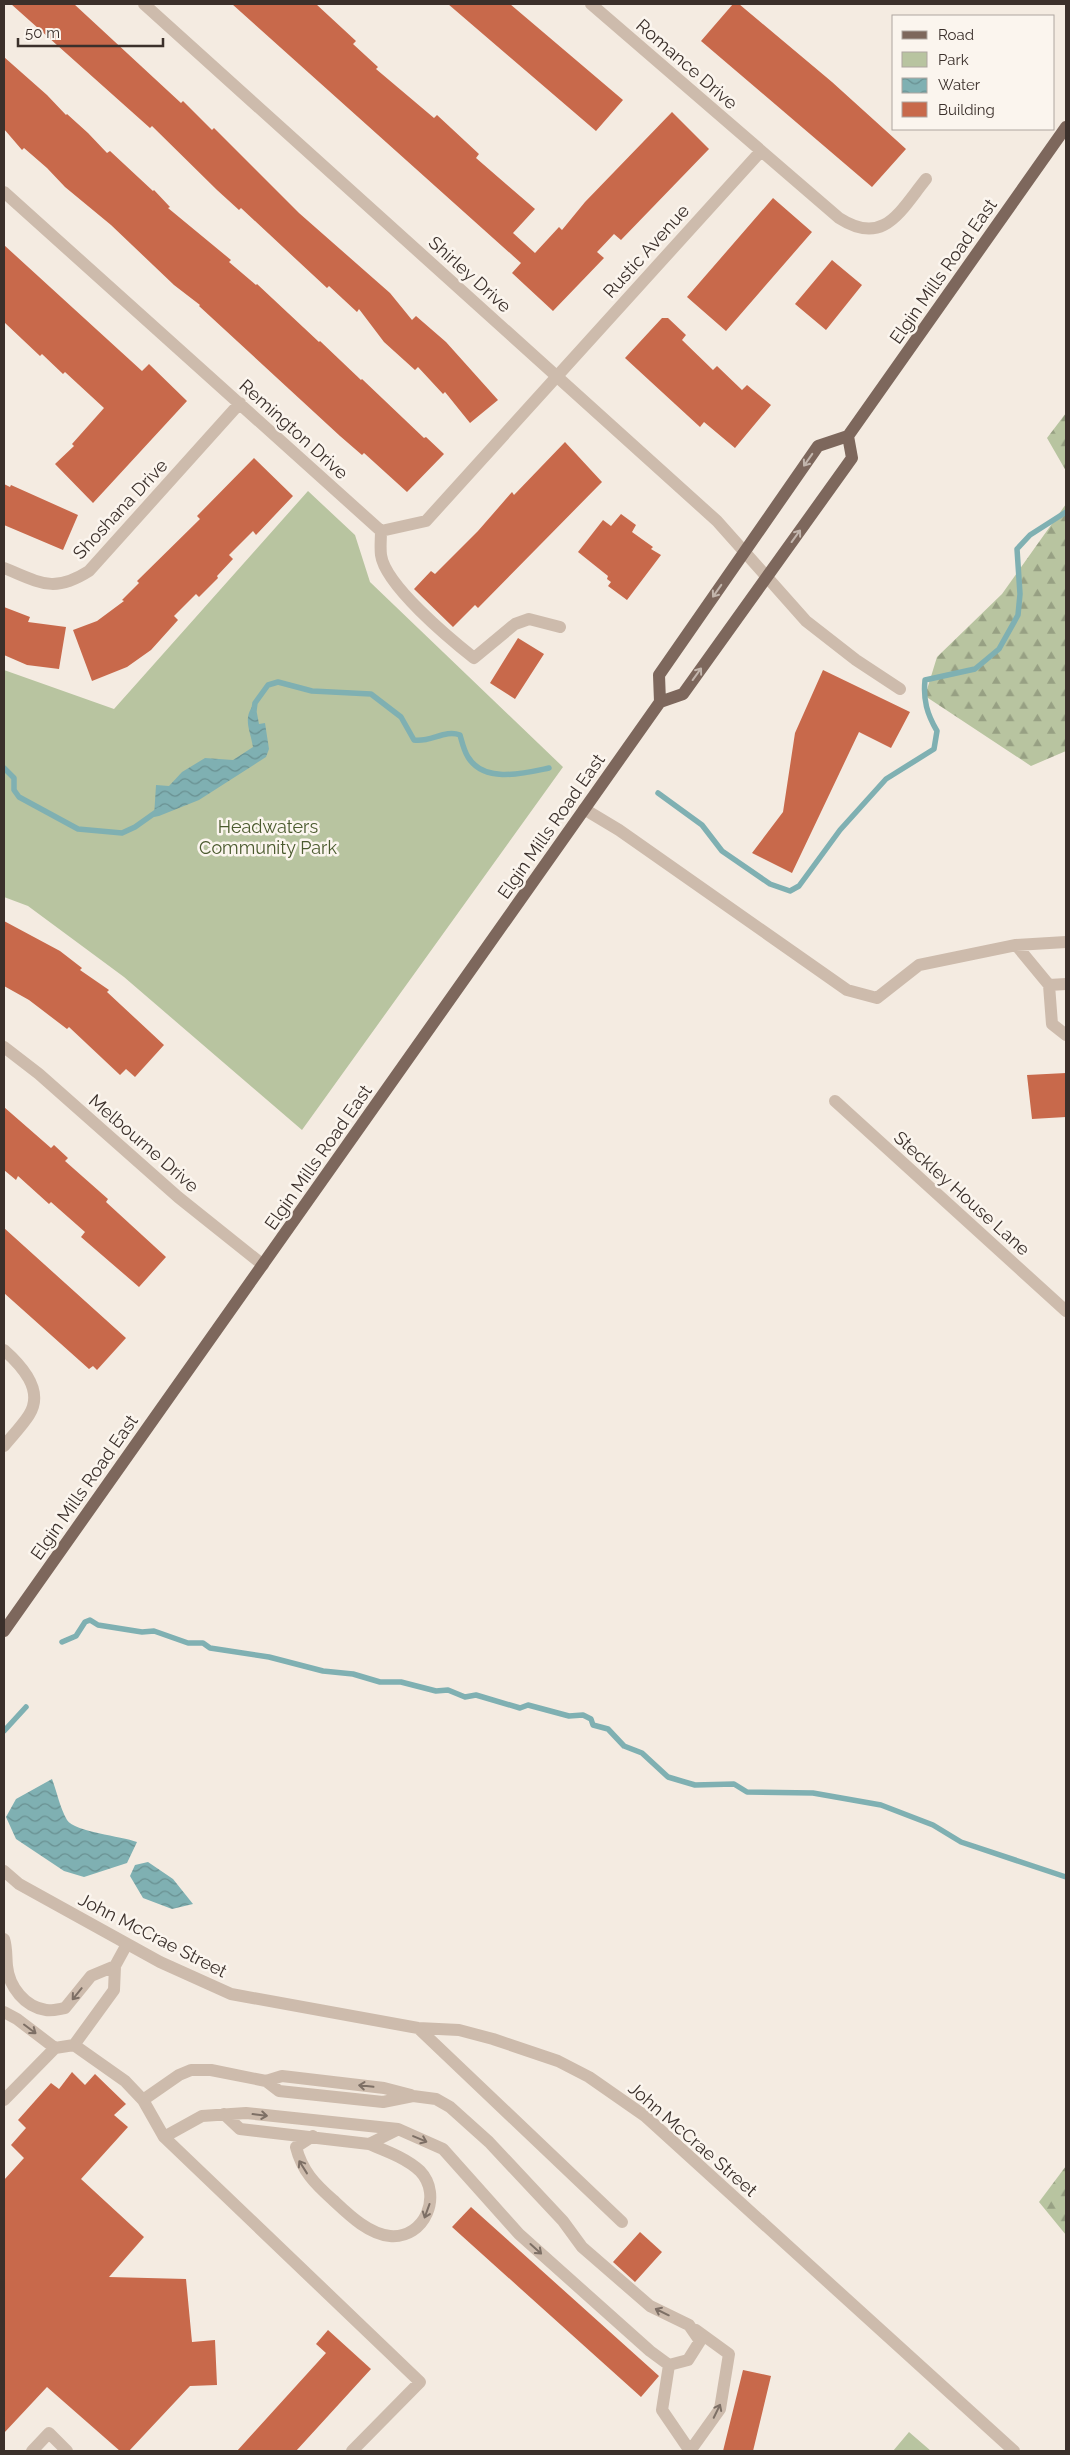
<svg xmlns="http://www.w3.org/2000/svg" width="1070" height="2455" font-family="Raleway,sans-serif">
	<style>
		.green { fill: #b8c4a0 }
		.forest { fill: url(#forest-firs) }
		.water { fill: url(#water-waves) }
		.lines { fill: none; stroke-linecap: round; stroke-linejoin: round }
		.stream { stroke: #7fb0b2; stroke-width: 5.5 }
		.building { fill: #c8694b }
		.minor { stroke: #cdbbac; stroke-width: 12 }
		.major { stroke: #7d675c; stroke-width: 12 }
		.oneway { stroke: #c2b5ac }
		.oneway2 { stroke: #7d6f65 }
		.labels { text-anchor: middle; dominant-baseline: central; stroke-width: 5; stroke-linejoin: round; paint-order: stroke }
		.street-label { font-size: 18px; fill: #3b302b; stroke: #fbf5ee }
		.park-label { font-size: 18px; fill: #4a5a2e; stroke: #fbf5ee }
	</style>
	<defs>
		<pattern id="forest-firs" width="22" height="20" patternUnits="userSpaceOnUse" patternTransform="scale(1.25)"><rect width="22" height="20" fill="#b8c4a0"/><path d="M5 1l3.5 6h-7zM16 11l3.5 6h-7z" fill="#97a083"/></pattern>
		<pattern id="water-waves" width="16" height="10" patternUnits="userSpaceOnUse" patternTransform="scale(1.25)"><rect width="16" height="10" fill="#7fb0b2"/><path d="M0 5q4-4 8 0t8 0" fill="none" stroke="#699091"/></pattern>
	</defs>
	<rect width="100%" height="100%" fill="#f4ebe1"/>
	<!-- green -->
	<path class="green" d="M308,491l47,44 15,47 193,185 -261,363 -178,-153 -96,-71 -24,-9v-227l110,39z
		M909,2432l22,19h-38z"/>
	<!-- forest -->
	<path class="forest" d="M1066,413v58l-19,-33z
		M1066,504v247l-35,15 -106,-70 12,-39 65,-63z
		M1066,2166v69l-27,-33z"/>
	<!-- water -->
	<path class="water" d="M255,703l4,21 6,-1 4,26 -3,8 -67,43 -40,16 -5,1 2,-32 13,1 13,-14 23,-14 28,2 20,-13c-3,-18 -11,-29 2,-44z
		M52,1779c5,13 8,29 15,41 8,12 54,16 70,22l-10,21 -43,14 -20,-6 -48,-32 -10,-22 10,-18z
		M148,1862l25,17 20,25 -21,5 -29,-11 -13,-22 5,-11z"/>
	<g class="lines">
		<!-- stream -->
		<path class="stream" d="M254,710l1,-7 13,-18 10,-3 34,9 59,3 30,23 13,23c16,3 31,-11 46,-5 2,7 4,16 8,22 16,27 57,16 81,11
			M4,768l10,10v12l5,7 59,32 44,4 13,-6 24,-17
			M658,793l44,32 20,26 48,33 20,7 9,-5 41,-56 46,-51 48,-30 3,-18c-10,-17 -14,-31 -12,-51l50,-11 24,-20 19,-34 2,-21 -3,-45 13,-14 36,-23
			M62,1642l14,-6 9,-14 5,-2 8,5 44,7 12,-1 34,12h15l7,5 59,9 54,14 30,3 27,8h21l35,9 12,-1 17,7 11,-2 44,13 8,-3 41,11 14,-1 8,4 2,6 15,4 16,17 18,7 26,24 27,8 39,-1 13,8 66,1 68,12 52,20 28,17 105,35
			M4,1731l22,-24"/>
	</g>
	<!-- building -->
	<path class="building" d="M11,4h63l107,99 2,-2 29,29 2,-2 85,85 91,80 22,27 4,-4 30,26 52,58 -28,23 -25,-31 -2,2 -25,-27 -3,3 -31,-28 -25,-33 -2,3 -28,-26 -2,2 -86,-80 -2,2 -22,-20 -65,-64 -2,2z
		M232,4h84l40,37 -3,3 25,23 -2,2 58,49 3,-3 42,39 -3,4 59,51 -22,24 22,20 24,-26 3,3 23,-28 87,-90 37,37 -88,91 -7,-6 -17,18 7,6 -51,53 -41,-38 9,-10z
		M448,4h62l113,96 -27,31z
		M733,4h6l93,78 74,67 -34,38 -171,-146z
		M4,57l43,38 19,20 1,-1 21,19 19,20 3,-2 43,40 1,-1 16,17 -2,1 63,52 -2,2 27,23 1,-1 62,58 1,-1 41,39 1,-1 62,59 2,-1 18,17 -37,38 -43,-39 -2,2 -22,-19 -141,-130 1,-1 -26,-20 -63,-60 -46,-38 -18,-19 -23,-20 -2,2 -18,-21z
		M773,198l39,34 -86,99 -39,-34z
		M4,245l138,126 7,-7 38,37 -94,102 -38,-39 19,-18 -2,-2 32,-36 -39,-36 -2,2 -21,-20 -2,2 -36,-34z
		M832,260l30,25 -36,45 -31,-26z
		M662,318h6l18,17 -4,5 31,30 4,-4 25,24 5,-5 24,20 -36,43 -31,-26 -4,5 -75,-69z
		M565,442l37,40 -124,126 -3,-3 -22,22 -39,-38 17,-18 4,3 43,-43 34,-39 2,3z
		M254,458l39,38 -37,39 -3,-4 -24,24 4,4 -16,17 1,2 -19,19 -3,-3 -22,22 4,4 -27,30 -24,17 -35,14 -19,-51 24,-9 27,-20 -2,-1 17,-17 -2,-2 63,-62 -3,-3z
		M4,484l6,3 1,-2 67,30 -15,35 -59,-25z
		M621,514l15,11 -4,7 21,15 -2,2 10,6 -34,45 -19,-14 3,-4 -4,-3 1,-3 -30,-24 25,-32 8,6z
		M4,607l26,10 -2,5 38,5 -7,42 -32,-4 -23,-10z
		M518,638l26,16 -29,45 -25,-16z
		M823,670l87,42 -19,36 -32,-16 -67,141 -40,-20 31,-41 12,-79z
		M4,921l56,30 22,17 -2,2 29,20 -2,2 57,53 -29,32 -9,-8 -6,6 -51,-48 -2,2 -38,-29 -25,-14z
		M1066,1073v44l-34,2 -5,-44z
		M4,1107l47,41 3,-3 14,13 -3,3 43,38 -2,3 60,55 -27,30 -58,-50 4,-5 -34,-30 -2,2 -31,-28 -2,4 -12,-10z
		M4,1228l122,110 -29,32 -4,-4 -4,3 -85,-76z
		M72,2072l13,13 10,-11 31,30 -12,11 14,12 -47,52 63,58 -35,40 77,2 6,63 23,-2 2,45 -27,1 -61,65h-9l-73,-64 -43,46v-253l20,-22 -13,-13 15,-17 -8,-8 33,-37 8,6z
		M471,2207l188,169 -18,21 -189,-170z
		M640,2232l22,20 -27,30 -22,-20z
		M328,2330l43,39 -75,82h-59l89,-98 -10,-9z
		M743,2370l28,6 -18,75h-30z"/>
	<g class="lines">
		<!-- minor -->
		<path class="minor" d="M144,4l573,517 89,100 50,39 44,29
			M591,4l248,214c45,29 61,-7 87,-39
			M4,192l377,339 45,-10 335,-370
			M381,531c0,8 -1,16 0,24 4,30 69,84 93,103l41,-34 14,-5 31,8
			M4,568c35,14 49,26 85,3l151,-168
			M584,809l35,21 228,160 30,8 42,-33 97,-20 50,-3
			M1016,945l33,40 3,39 14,11
			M1049,985l17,-1
			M4,1047l35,27 139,123 85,68
			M835,1101l231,210
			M4,1350c17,15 41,40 25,65 -7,11 -17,21 -25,31
			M4,1871l15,13 141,78 71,32 187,34 41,2 34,9 65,22 31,16 56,39 369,335
			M4,1939c3,9 2,18 3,27 2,21 18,41 39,44 6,1 13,-1 19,-2l26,-32 24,-10
			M4,2012l13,7 38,29
			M418,2028l204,194
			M74,2045l40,-55 1,-24 12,-22
			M266,2081l16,-5 102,12 27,7
			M4,2100l51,-52 19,-3 51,36 18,19 21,37 256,245 -68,69
			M143,2100l36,-25 12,-5h20l55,11 13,10 104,11 30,-6 23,3 14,8 39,35 74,79 19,26 68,59 39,19 11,16 -12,19 -19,5 -19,-14 -131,-117 -76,-85 -45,-20 -152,-16 -44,3 -38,21
			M224,2114l16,15 129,15 28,-14
			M313,2136l-17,11c6,24 19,37 37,53 15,14 35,34 57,36 35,3 53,-41 30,-65 -14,-13 -34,-20 -51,-27
			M669,2365l-7,45 28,41
			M32,2451l17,-18 18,18
			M690,2451l30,-42 9,-55 -33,-24"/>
		<!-- major -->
		<path class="major" d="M660,702l-1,-27 159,-229 30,-10 218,-309
			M4,1631l656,-929 23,-8 169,-236 -4,-22"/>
	</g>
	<!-- one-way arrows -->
	<defs><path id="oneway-shaft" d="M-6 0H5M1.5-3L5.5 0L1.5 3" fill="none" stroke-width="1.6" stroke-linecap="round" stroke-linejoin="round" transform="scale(1.25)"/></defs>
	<g class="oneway">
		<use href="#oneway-shaft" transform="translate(808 460) rotate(125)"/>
		<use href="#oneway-shaft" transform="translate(796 536) rotate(-54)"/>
		<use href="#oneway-shaft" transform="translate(717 591) rotate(125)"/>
		<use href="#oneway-shaft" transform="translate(697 674) rotate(-54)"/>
	</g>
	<g class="oneway2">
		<use href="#oneway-shaft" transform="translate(77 1994) rotate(129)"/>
		<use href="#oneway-shaft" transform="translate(30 2029) rotate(37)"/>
		<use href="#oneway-shaft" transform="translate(366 2086) rotate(-174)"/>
		<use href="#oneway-shaft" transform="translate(260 2115) rotate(7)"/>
		<use href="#oneway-shaft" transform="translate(420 2139) rotate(23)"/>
		<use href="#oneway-shaft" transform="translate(303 2167) rotate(-122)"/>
		<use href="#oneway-shaft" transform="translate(427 2211) rotate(110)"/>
		<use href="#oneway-shaft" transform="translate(536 2249) rotate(42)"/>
		<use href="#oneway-shaft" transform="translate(662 2312) rotate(-154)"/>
		<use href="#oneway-shaft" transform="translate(717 2411) rotate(-64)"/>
	</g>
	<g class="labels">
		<!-- street labels -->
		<g class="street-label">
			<text transform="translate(687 64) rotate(41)">Romance Drive</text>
			<text transform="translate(646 251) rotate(-48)">Rustic Avenue</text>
			<text transform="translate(943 271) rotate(-55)">Elgin Mills Road East</text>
			<text transform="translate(470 274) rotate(42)">Shirley Drive</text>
			<text transform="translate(294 429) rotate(42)">Remington Drive</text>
			<text transform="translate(120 509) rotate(-47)">Shoshana Drive</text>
			<text transform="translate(551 826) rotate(-55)">Elgin Mills Road East</text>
			<text transform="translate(144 1143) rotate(41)">Melbourne Drive</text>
			<text transform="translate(318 1157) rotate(-55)">Elgin Mills Road East</text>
			<text transform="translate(962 1193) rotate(42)">Steckley House Lane</text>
			<text transform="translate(84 1487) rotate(-55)">Elgin Mills Road East</text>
			<text transform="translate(153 1935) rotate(27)">John McCrae Street</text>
			<text transform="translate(693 2139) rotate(41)">John McCrae Street</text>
		</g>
		<!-- park labels -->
		<g class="park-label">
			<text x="268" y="826">Headwaters<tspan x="268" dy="21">Community Park</tspan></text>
		</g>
	</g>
	<!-- border -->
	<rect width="1070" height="2455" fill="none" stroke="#3b302b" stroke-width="10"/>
	<!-- legend -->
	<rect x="892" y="15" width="162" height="115" fill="#fbf5ee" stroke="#aea6a0"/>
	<rect x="902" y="31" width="25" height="8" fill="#7d675c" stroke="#aea6a0"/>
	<text x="938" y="40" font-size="15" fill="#3b302b">Road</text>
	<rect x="902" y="52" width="25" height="15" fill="#b8c4a0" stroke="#aea6a0"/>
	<text x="938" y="65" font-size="15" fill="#3b302b">Park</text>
	<rect x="902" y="78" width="25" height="15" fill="url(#water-waves)" stroke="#aea6a0"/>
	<text x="938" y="90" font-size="15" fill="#3b302b">Water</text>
	<rect x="902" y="102" width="25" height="15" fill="#c8694b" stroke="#aea6a0"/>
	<text x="938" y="115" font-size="15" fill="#3b302b">Building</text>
	<!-- scale -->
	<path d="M18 38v8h145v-8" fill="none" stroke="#3b302b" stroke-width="2.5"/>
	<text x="25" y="38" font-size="15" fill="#3b302b" stroke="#fbf5ee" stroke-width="4" paint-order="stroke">50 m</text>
</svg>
